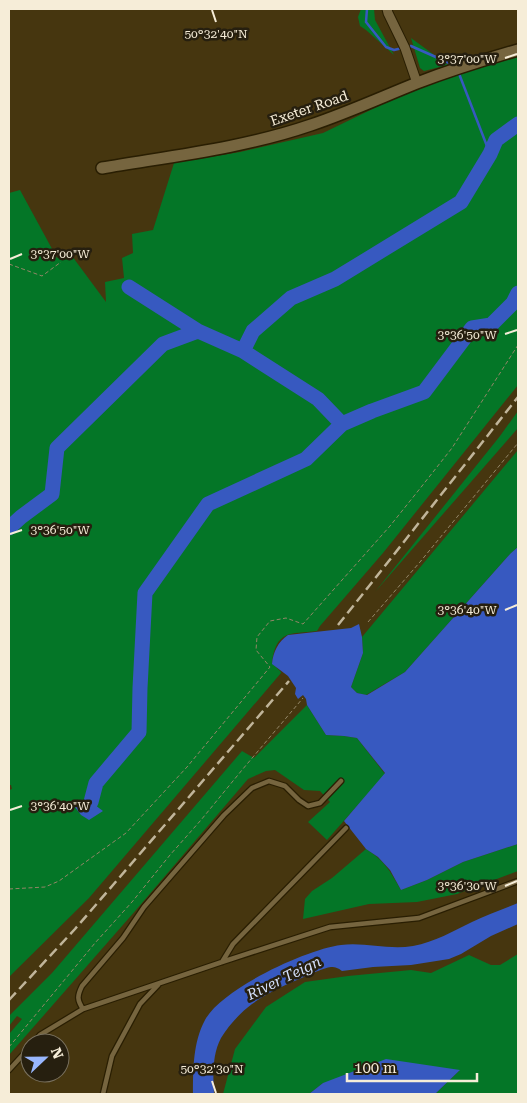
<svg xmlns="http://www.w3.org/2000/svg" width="527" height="1103" font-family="'Roboto Serif',serif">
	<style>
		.green { fill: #047627 }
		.water { fill: #3759c0 }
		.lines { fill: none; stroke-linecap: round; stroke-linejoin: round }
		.stream { stroke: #3759c0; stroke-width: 2.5 }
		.river { stroke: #3759c0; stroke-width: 15 }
		.service-casing { stroke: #291e02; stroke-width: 7 }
		.minor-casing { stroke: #291e02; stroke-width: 11 }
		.tertiary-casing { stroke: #291e02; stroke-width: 14 }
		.path { stroke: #938667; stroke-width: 1; stroke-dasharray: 4 2.5; stroke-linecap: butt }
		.service { stroke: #76653f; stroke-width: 4.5 }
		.minor { stroke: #76653f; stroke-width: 9 }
		.tertiary { stroke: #76653f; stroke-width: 11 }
		.rail { stroke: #c0b59a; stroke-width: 2.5; stroke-dasharray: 10 5; stroke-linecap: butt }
		.ticks { fill: none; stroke: #f6edd8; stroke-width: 2 }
		.labels { text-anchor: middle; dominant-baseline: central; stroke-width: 5; stroke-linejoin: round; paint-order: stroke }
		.street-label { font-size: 14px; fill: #f6edd8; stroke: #261f0f }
		.water-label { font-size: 15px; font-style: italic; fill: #d3dffb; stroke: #261f0f }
		.ticks-label { font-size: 12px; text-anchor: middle; fill: #f6edd8; stroke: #261f0f; stroke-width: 5; stroke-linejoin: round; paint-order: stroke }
	</style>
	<rect width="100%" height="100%" fill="#46360f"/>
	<!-- green -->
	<path class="green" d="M361,9h13l1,11 19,35 -28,-25 -6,-4 -2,-9z
		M411,38l37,27 -24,6 -4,-3z
		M518,55v330l-135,168 -63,73 -3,5c-27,3 -41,-1 -45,32l9,9v1l-192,225 -80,79v-122l1,-2h-1v-63l3,-1 -1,-4h-2v-592l11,-3 37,68 12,-6 37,50 -1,-20 19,-4 -2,-20 11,-5 -1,-19 21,-4 21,-67 66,-11 83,-19 97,-47z
		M518,411v17l-143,164 125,-156z
		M518,450v97l-7,6 -106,119 -39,23 -9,-2 -6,-6 12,-34 -1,-16z
		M307,705l19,30 18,1 13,2 28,36 -58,66 -19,-18 22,-20 -10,-11 -16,-1 -29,-20 -9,1 -18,8 -112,131 -127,145v-21l13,-15 -5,-3 -8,10v-10l43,-43 190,-222 12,7z
		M518,844v27l-61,23 -40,8 -48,2 -66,15 2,-20 7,-8 20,-13 34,-29c19,12 24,22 35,41l26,-10 36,-18z
		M518,954v140h-83l24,-23 -136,12 -14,11h-86l12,-45 31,-42 39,-25 43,-6 63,-6 20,3 38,-18 22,10h9z"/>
	<!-- water -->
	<path class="water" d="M518,547v297l-55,18 -36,18 -26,10 -11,-20 -12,-13 -12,-8 -22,-28 41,-48 -28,-35 -13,-2 -18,-1 -19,-30 -1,-6 -3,-4 -5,4 -3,-5 1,-6 -8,-12 -16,-12c1,-12 6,-22 16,-29l63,-7 8,-4 3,13 1,16 -12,34 6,6 10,2 38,-23 106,-119z
		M71,802h20l12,9 -14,9 -8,-5z
		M518,903v21l-27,12 -30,18 -12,5 -38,6 -38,2 -31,4c-4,-3 -6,-4 -11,-4 -8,1 -17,6 -25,9 -18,8 -38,16 -54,28 -12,9 -23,21 -31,34 -9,17 -8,38 -7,56h-21c0,-24 0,-52 12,-74 16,-31 102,-71 136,-75 24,-3 47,5 72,1 22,-4 40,-15 59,-24 15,-7 31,-13 46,-19z
		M386,1059l74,11 -25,24h-126l14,-11z"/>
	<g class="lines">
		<!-- stream -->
		<path class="stream" d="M367,9l-1,13 20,25 8,3 17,-4 45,20
			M458,71l32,83"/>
		<!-- river -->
		<path class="river" d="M129,287l69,44
			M342,424l-24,-25 -75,-48 10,-20 38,-33 44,-19 126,-77 29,-48 6,-14 22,-16
			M9,528l12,-11 31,-23 5,-46 106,-104 35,-13 45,20
			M91,802l5,-19 43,-51 1,-44 5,-95 63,-89 98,-45 36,-35 30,-13 52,-19 48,-64 19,-3 22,-22 5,-10"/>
		<defs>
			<path id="service" d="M222,962l11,-18 113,-116
				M83,1009c-6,-9 -6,-13 -1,-23l41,-48 21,-31 80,-92 28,-27 17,-7 16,5 14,14 9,6 12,-3 21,-22
				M33,1043l7,-8 43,-26 139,-47 108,-35 89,-9 99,-37
				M9,1070l21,-23
				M103,1094l9,-38 28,-52 18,-19"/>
			<path id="minor" d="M387,9l1,4 17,35 12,35"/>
			<path id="tertiary" d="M102,168c70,-12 142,-20 209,-43 36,-12 71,-28 106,-42 34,-13 66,-23 101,-33"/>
		</defs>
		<!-- service casing -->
		<use href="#service" class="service-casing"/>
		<!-- minor casing -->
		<use href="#minor" class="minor-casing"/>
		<!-- tertiary casing -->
		<use href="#tertiary" class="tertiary-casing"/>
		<!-- path -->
		<path class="path" d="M9,264l33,12 19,-14
			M368,622l52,-60 98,-119
			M9,889l36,-2 14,-6 67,-48 61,-66 83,-100 -14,-17 1,-13 13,-16 16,-3 17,6 87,-98 32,-40 30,-38 66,-103
			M9,1047l86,-104 37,-41 38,-47 31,-35 41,-50 61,-72"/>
		<!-- service -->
		<use href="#service" class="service"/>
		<!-- minor -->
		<use href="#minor" class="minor"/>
		<!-- tertiary -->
		<use href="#tertiary" class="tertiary"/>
		<!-- rail -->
		<path class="rail" d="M338,625l24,-30 156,-198
			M9,1000l66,-71 214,-248"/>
	</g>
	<!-- ticks -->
	<path class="ticks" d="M212,10l4,12M505,58l12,-4M10,259l12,-5M505,334l12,-4M10,534l12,-4M505,610l12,-5M10,810l12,-4M505,886l12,-5M212,1081l4,12"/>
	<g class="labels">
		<!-- street labels -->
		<g class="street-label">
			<text transform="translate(309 108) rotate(-19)">Exeter Road</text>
		</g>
		<!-- water labels -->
		<g class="water-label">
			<text transform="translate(284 978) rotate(-26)">River Teign</text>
		</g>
	</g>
	<g class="ticks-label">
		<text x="216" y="38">50°32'40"N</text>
		<text x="467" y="63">3°37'00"W</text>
		<text x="60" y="258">3°37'00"W</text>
		<text x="467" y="339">3°36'50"W</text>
		<text x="60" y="534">3°36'50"W</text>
		<text x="467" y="614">3°36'40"W</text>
		<text x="60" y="810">3°36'40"W</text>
		<text x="467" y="890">3°36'30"W</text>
		<text x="212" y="1073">50°32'30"N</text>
	</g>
	<!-- border -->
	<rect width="527" height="1103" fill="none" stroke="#f6edd8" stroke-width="20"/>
	<!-- north arrow -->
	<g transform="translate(45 1058) rotate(68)"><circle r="24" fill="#261f0f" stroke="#79715f"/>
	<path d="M0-4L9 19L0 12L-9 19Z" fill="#98b6fd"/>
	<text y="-8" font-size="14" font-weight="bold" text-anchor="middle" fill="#f6edd8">N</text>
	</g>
	<!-- scale -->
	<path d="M347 1073v8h130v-8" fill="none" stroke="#f6edd8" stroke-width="2.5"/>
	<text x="354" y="1073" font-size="15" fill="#f6edd8" stroke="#261f0f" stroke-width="4" paint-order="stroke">100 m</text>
</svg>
